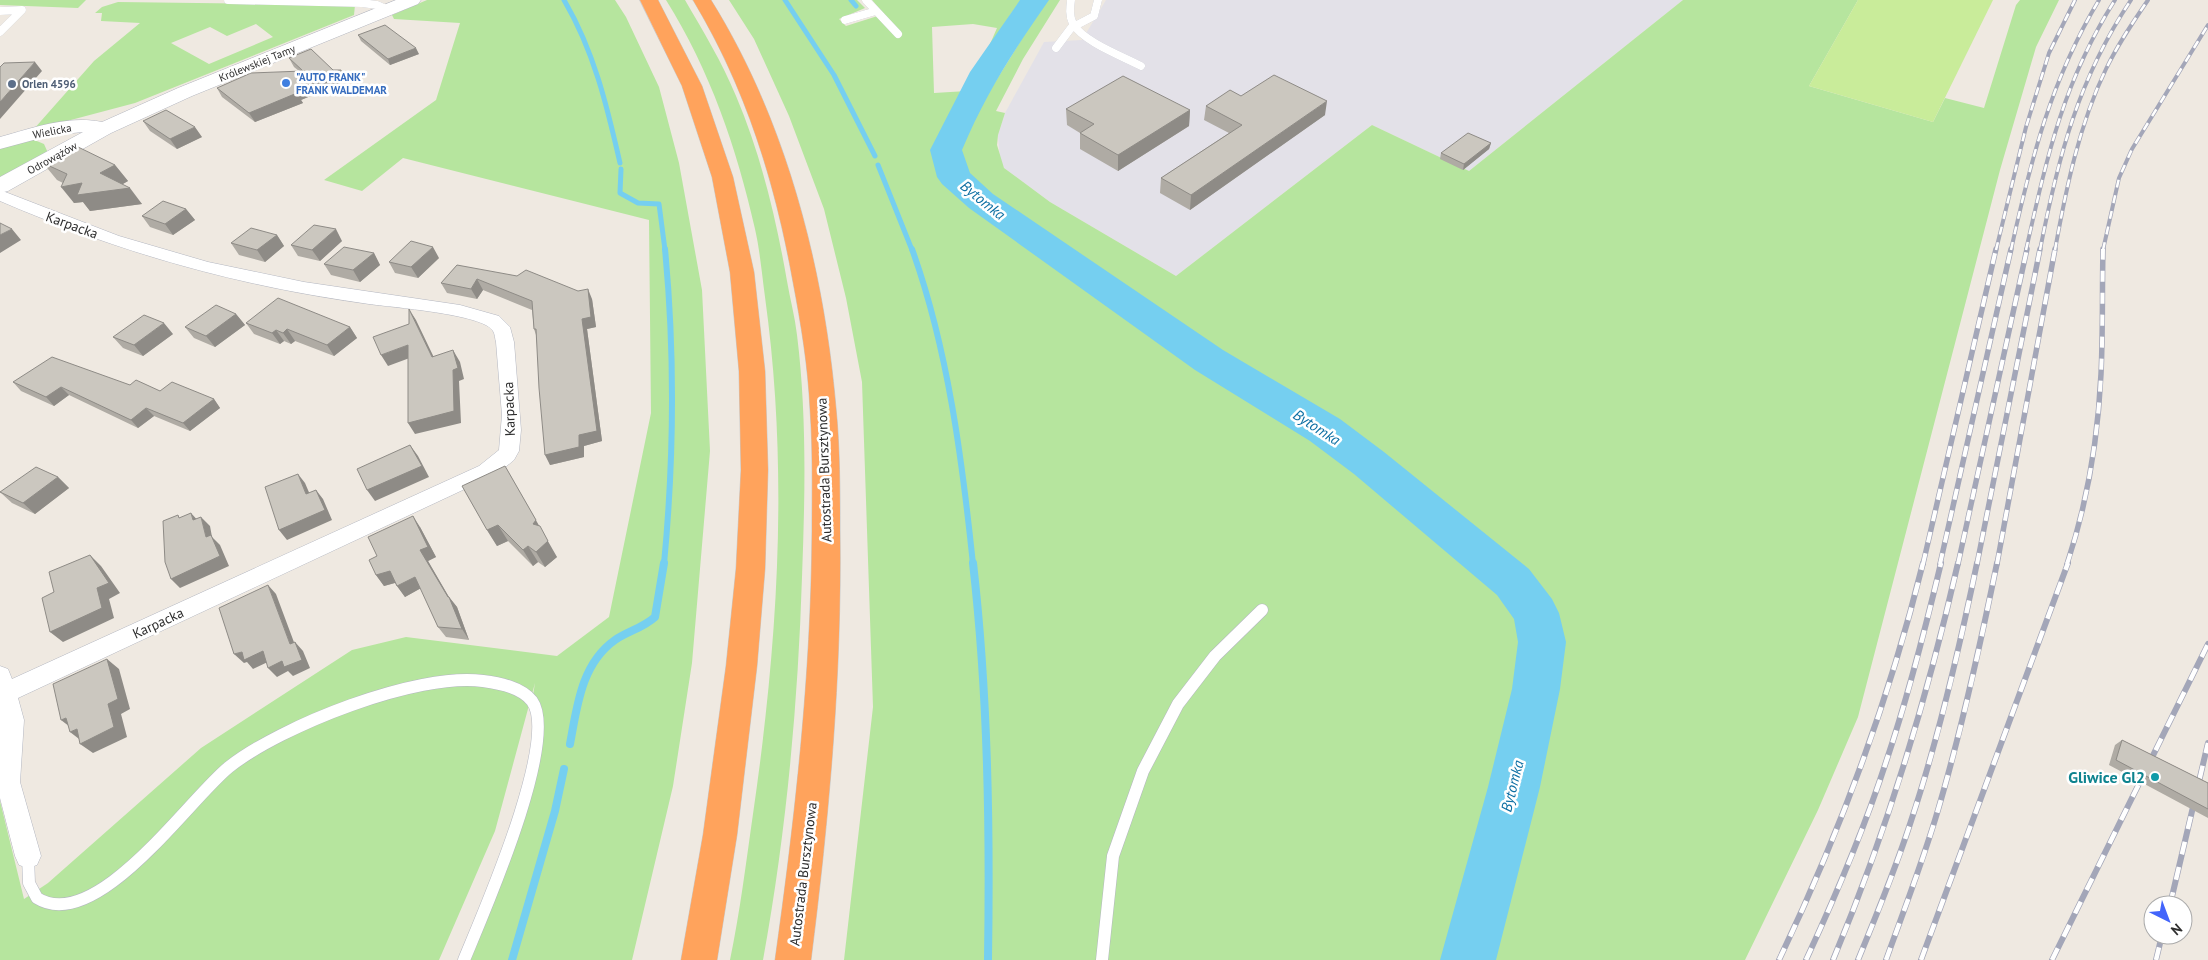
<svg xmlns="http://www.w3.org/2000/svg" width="2208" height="960" font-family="'PT Sans',sans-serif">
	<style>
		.industrial { fill: #e3e1e8 }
		.green { fill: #b6e59e; fill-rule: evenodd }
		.pitch { fill: #c9ec9a }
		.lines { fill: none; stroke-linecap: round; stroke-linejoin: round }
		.stream-far2 { stroke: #75cff0; stroke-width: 5 }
		.stream-far1 { stroke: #75cff0; stroke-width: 6 }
		.stream { stroke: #75cff0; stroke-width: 8 }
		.river { fill: #75cff0; fill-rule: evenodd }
		.lane-far1-casing { stroke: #b4b7c1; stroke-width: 8 }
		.lane-casing { stroke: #b4b7c1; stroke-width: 13 }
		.street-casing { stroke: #b4b7c1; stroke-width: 1 }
		.secondary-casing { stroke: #b4b7c1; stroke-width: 1 }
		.highway-casing { stroke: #c9c9c9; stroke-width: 1 }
		.lane-far1 { stroke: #fff; stroke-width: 8 }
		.lane { stroke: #fff; stroke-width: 12 }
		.street { fill: #fff; fill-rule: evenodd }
		.secondary { fill: #fff; fill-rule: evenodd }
		.highway { fill: #ffa35c; fill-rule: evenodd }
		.rail-far2-casing { stroke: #a3a6b8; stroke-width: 4 }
		.rail-far1-casing { stroke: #a3a6b8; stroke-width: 5.5 }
		.rail-casing { stroke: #a3a6b8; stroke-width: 6 }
		.rail-far2 { stroke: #fff; stroke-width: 2.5; stroke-dasharray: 8; stroke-linecap: butt }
		.rail-far1 { stroke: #fff; stroke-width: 4; stroke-dasharray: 11; stroke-linecap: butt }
		.rail { stroke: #fff; stroke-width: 4.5; stroke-dasharray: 13; stroke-linecap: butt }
		.wall { fill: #afaba4 }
		.shaded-wall { fill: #8e8b86 }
		.building { fill: #cbc7bf; stroke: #8e8b86 }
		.shop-dot { fill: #3f7fe0; stroke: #fff; stroke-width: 2 }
		.service-dot { fill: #5c6f8a; stroke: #fff; stroke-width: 2 }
		.culture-dot { fill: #0f9aa8; stroke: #fff; stroke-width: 2 }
		.labels { text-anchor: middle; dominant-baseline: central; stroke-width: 5; stroke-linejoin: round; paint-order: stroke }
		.far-street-label { font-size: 11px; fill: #2e2e2e; stroke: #fff }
		.far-shop-label { font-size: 11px; font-weight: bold; fill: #366cbe; stroke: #fff; text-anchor: start }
		.far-service-label { font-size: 11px; font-weight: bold; fill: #4e5e75; stroke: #fff; text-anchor: start }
		.street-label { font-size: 14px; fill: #2e2e2e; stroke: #fff }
		.water-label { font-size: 15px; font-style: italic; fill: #0d6fa3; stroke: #fff }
		.near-culture-label { font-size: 16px; font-weight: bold; fill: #0d838f; stroke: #fff; text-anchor: end }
	</style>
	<rect width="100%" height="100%" fill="#efe9e1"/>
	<!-- industrial -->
	<path class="industrial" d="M1106,0h577l-214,171 -97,-46 -196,151 -126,-74 -46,-34 -4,-10 -2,-23 7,-22 39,-71 38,-2z"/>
	<!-- green -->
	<path class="green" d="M0,0h86l-8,8 -78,-3z
		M427,0h188l11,17 33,70 20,76 23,127 8,161 -18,212 -19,123 -41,174h-168l42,-105 31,-115 -5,-39 3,-18 -40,148 -56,129h-439v-159l24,98 24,-16 153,-135 151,-98 54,-13 151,19 52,-39 42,-204 -2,-193 -246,-62 -41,33 -38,-11 112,-80 24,-77 -66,-4 -2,-4z
		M666,0h19c18,31 37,62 51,96 25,59 40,122 51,185 3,18 8,36 10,54 10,80 8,162 5,242 -4,128 -16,257 -39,383h-33c10,-48 16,-97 23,-146 25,-172 36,-344 12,-517 -3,-22 -5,-46 -10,-68 -18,-80 -45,-159 -89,-229z
		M729,0h128l8,8 -26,11 7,7 38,-12 -12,-14h149l-11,15 -17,35 -6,1 10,-23 -24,-4 -41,3 2,66 33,-2 -13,15 25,2 67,-108h14l-37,59 -27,52 9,2 -7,22 -1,10 7,23 46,34 126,74 196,-151 97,46 214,-171h175l-49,86 124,36 12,-24 39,10 32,-103 4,-5h39l-23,47 -36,123 -142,547 -40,93 -73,150h-901l29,-253 -11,-325 -16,-84 -22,-89 -35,-93 -35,-77z
		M118,2l237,3 -1,10 -219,88 -102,27 61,-69 46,-38 -39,-2 1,-8h-7l7,-6zM256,24l17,13 -64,27 -38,-21 39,-16 17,9z
		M32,139l12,5 4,9 -48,26v-31z"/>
	<!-- pitch -->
	<path class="pitch" d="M1858,0h135l-60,122 -124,-36z"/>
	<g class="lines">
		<!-- stream-far2 -->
		<path class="stream-far2" d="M564,0c30,51 43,106 56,163
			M785,0l49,75 41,81
			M851,0l5,6
			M878,165l34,85
			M621,169l-1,24 18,10 21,1 6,46"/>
		<!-- stream-far1 -->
		<path class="stream-far1" d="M912,249c36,100 50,210 61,315
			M664,564c10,-105 11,-210 1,-315"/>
		<!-- stream -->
		<path class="stream" d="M973,563c15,132 17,264 15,397
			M570,744c7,-37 11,-80 45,-104 13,-9 28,-12 40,-23l9,-54
			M512,960l43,-149 9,-42"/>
		<!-- river -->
		<path class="river" d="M1020,0h29c-35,50 -63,93 -87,150l8,23 23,21 230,156 117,69 44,33 145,117 23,30 7,14 7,29 -6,47 -20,98 -44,173h-56l48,-173 24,-98 6,-47 -4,-23 -17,-24 -143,-121 -44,-33 -115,-71 -226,-162 -27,-24 -5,-7 -7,-27 40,-78z"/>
		<defs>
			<path id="lane-far1" d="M228,0l134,3 15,2 11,5
				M866,0l32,34
				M1071,0c-1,8 -2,16 2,24 11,18 49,32 68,42
				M0,11l22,-1 -22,22
				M845,20l31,-9
				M1056,48l15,-20 23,-12 4,-16"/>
			<path id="lane" d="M28,856l1,27 8,15c59,37 152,-99 192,-131 52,-41 188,-95 254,-86 16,2 38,6 49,20 28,39 -50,215 -68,259
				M1102,960l11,-104 30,-85 35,-67 37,-48 47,-46"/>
			<path id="street" d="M0,190l119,46 89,26 96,20 156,23 39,11 11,11 4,15 7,88 -2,21 -5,9 -17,14 -479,224 6,22 -4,62 21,74 -4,9 -9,3 -9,-3 -4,-9 -15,-58v-132l8,3 4,10 467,-213 20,-16 3,-35 -6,-73c-1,-3 -1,-8 -3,-11 -9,-17 -104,-24 -124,-27 -131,-18 -248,-51 -369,-103z"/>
			<path id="secondary" d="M396,0h25l-3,4 -226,92 -81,37 -103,58 -8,2v-16l83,-45 -31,3 -52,14v-12c33,-9 67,-22 102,-15l76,-34z"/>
			<path id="highway" d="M640,0h18l44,86 31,91 21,95 11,99 3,99 -3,99 -8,97 -20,169 -20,125h-36l22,-125 23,-169 10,-97 5,-99 -2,-99 -9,-99 -18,-95 -30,-91z
				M693,0h18c75,120 113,268 125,408 4,40 4,82 4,123 2,144 -11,287 -29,429h-36c20,-142 36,-284 37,-428 0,-41 1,-82 -2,-123 -2,-43 -9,-85 -17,-127 -18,-100 -47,-194 -100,-282z"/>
		</defs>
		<!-- lane-far1 casing -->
		<use href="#lane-far1" class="lane-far1-casing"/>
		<!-- lane casing -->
		<use href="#lane" class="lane-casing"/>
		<!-- street casing -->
		<use href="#street" class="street-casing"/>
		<!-- secondary casing -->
		<use href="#secondary" class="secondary-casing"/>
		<!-- highway casing -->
		<use href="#highway" class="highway-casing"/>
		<!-- lane-far1 -->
		<use href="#lane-far1" class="lane-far1"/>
		<!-- lane -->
		<use href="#lane" class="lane"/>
		<!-- street -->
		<use href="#street" class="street"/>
		<!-- secondary -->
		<use href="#secondary" class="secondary"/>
		<!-- highway -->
		<use href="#highway" class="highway"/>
		<defs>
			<path id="rail-far2" d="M1996,250l30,-123 23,-74 26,-53
				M2011,250c20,-91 40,-170 88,-250
				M2026,250c21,-93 37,-168 89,-250
				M2040,250c18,-92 38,-171 91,-250
				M2055,250c11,-61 24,-125 51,-181 12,-25 27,-47 42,-69
				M2103,250l16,-72 13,-29 76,-124"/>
			<path id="rail-far1" d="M1923,564l73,-315
				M1940,564l71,-315
				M1958,564l69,-315
				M1977,564l63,-315
				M1997,564l58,-315
				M2067,564c20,-60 31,-126 34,-190 2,-41 1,-83 2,-125"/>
			<path id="rail" d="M2170,905l38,-162
				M1779,960c61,-128 110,-259 144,-397
				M1806,960c30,-65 58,-130 80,-198 22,-65 39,-132 55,-199
				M1833,960c54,-129 94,-261 125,-397
				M1858,960c19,-46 38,-92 53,-139 28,-84 48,-171 66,-258
				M1886,960c18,-50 37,-99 52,-150 24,-81 42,-164 59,-247
				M1921,960l147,-397
				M2052,960l156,-316
				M2156,960l6,-25"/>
		</defs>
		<!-- rail-far2 casing -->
		<use href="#rail-far2" class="rail-far2-casing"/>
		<!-- rail-far1 casing -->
		<use href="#rail-far1" class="rail-far1-casing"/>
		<!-- rail casing -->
		<use href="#rail" class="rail-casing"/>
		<!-- rail-far2 -->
		<use href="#rail-far2" class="rail-far2"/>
		<!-- rail-far1 -->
		<use href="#rail-far1" class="rail-far1"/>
		<!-- rail -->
		<use href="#rail" class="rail"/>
	</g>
	<!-- wall -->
	<path class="wall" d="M358,35l61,19 -29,11 -29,-24z
		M289,58l44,12 12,9 1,2 -45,19 2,3 -48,19 -33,-25 -5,-9 82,-17 -5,-4z
		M1241,96l84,19 -135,95 -30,-17 1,-15 68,-45 -25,-13 2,-14z
		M1066,109l124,1 -1,16 -71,45 -38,-22v-16l-13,-8z
		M143,121l59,16 -25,12 -27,-18z
		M1491,143l-2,6 -26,21 -23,-11 1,-6z
		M43,163l72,2 13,16 -6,3 20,20 -52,7 -7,-9 -9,1 -11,-20 -6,-3z
		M186,209l9,11 -22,15 -23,-8 -8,-11z
		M277,235l7,11 -19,16 -26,-7 -8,-12z
		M342,241l-22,20 -22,-5 -7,-11z
		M374,253l6,12 -20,17 -29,-7 -7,-11z
		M439,258l-21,20 -23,-5 -6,-11z
		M457,265l135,34 4,28 -9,2 15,112 -18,5v11l-34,8 -14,-130 -2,-6 -2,-19 -49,-20 -6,9 -30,-6 -6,-10z
		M236,314l9,11 -30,22 -21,-9 -9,-11z
		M246,323l104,4 7,11 -23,18 -39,-15 -4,3 -7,-3 -4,3 -26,-10z
		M173,334l-30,22 -20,-8 -10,-11z
		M13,382l117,3 30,6 54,8 6,9 -30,23 -36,-15 -16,12 -69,-33 -15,11 -33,-15z
		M58,477l11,11 -34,26 -23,-11 -12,-11z
		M462,486l95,71 -12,10 -7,-5 -5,4 -25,-25 -11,5 -10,-16z
		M420,527l16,30 -8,4 21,36 8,10 12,33 -23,-3 -8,-10 -17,-39 -16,9 -8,-11 -2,-3 -11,3 -8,-11z
		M2122,740l86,43v35l-99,-53 6,-20z"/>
	<!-- shaded-wall -->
	<path class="shaded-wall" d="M416,48l3,6 -29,11 -2,-6z
		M35,62l7,9 -42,48v-17z
		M341,70l5,11 -45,19 2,3 -48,19 -6,-9 45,-22z
		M1327,101l-2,14 -135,95 1,-15z
		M1190,110l-1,16 -71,45v-16z
		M195,127l7,10 -25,12 -7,-10z
		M1491,143l-2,6 -26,21 1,-6z
		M115,165l13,16 -15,9 -13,-17z
		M82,183l48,5 12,16 -52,7 -7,-9 -9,1 -13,-16z
		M186,209l9,11 -22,15 -8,-11z
		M12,229l9,11 -21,13v-18z
		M336,229l6,12 -22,20 -8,-11z
		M277,235l7,11 -19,16 -8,-12z
		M433,247l6,11 -21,20 -7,-11z
		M374,253l6,12 -20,17 -7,-12z
		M477,279l6,11 -6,9 -6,-10z
		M588,289l4,10 4,28 -9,2 15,112 -18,5v11l-34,8 -5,-10 34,-20 3,-116z
		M409,309l7,11 23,48 -7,-11z
		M236,314l9,11 -30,22 -9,-11z
		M164,323l9,11 -30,22 -9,-11z
		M350,327l7,11 -23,18 -7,-11z
		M287,329l8,12 -4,3 -8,-11z
		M276,330l8,11 -4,3 -8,-11z
		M408,345l7,11 -27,10 -7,-11z
		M453,350l7,12 4,17 -5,2 2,42 -46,11 -7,-11 45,-53z
		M61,387l8,8 -15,11 -8,-9z
		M214,399l6,9 -30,23 -7,-8z
		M146,408l8,8 -16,12 -7,-8z
		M410,445l8,11 11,21 -54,24 -8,-11z
		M505,466l52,91 -12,10 -9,-15 -3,-28z
		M298,474l7,9 9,21 -8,-10z
		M58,477l11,11 -34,26 -12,-11z
		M316,490l7,9 9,21 -45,20 -8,-10z
		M191,513l9,10 -7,-3z
		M413,516l7,11 16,30 -8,4 22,38 -1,-2 8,10 12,33 -7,-11 -42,-79z
		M201,517l9,9 2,11 8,8 9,21 -49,22 -9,-9 35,-42z
		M498,525l10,16 -11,5 -10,-16z
		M528,546l10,16 -5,4 -10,-16z
		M90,555l11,11 19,27 -11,6 5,19 -51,24 -13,-10 47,-44z
		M390,571l8,11 -14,4 -8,-11z
		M415,577l8,10 -18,10 -8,-11z
		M268,585l8,9 22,59 -8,-9z
		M295,642l8,9 7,17 -17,8 -5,-5 -11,6 -9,-9z
		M263,651l9,9 -19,9 -6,-7 -3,1 -10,-9 8,-2z
		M107,659l12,10 11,40 -9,5 6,23 -34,16 -13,-9 28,-40z
		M66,718l8,12 -13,-10z
		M77,729l6,13 -13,-10z"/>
	<!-- building -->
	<path class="building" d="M385,25l31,23 -28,11 -30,-24z
		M311,49l22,21h8v2l-47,19 3,2 -48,20 -32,-25 34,-15 52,-2 -14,-13z
		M35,62l-35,40v-35l4,-4z
		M1274,75l53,26 -136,94 -30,-17 81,-53 -36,-19 24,-16 11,6z
		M1123,76l67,34 -72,45 -38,-22 14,-9 -28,-15z
		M166,110l29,17 -25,12 -27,-18z
		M1468,133l23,10 -27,21 -23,-11z
		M76,146l39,19 -15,8 30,15 -53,7 5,-12 -21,4 6,-13 -24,-11z
		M163,201l23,8 -21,15 -23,-8z
		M0,223l12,6 -12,6z
		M314,225l22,4 -24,21 -21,-5z
		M251,228l26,7 -20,15 -26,-7z
		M411,241l22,6 -22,20 -22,-5z
		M344,247l30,6 -21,17 -29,-6z
		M457,265l60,11 9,-6 52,21 10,-2 3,28 -9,2 15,112 -18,4v12l-34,8 -6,-67 -3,-59h-2l-2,-28 -55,-22 -6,10 -30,-6z
		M278,298l72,29 -23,18 -40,-16 -4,4 -7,-3 -4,3 -26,-10z
		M216,305l20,9 -30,22 -21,-9z
		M409,309l23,48 21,-7 5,18 -5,2 1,41 -46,12v-78l-27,10 -8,-18 36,-13z
		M144,315l20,8 -30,22 -21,-8z
		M52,357l78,28 6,-5 24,11 12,-9 42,17 -31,24 -37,-15 -15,12 -70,-33 -15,10 -33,-15z
		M410,445l12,21 -55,24 -10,-21z
		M505,466l31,54 -3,4 7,2 8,15 -12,11 -8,-6 -5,4 -25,-25 -11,5 -25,-44z
		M36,467l22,10 -35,26 -23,-11z
		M298,474l8,20 10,-4 9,20 -46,20 -14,-43z
		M191,513l2,7 8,-3 5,20 5,-2 9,21 -49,23 -6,-17 -2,-41 15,-6 1,3z
		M413,516l15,31 -8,3 28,47h1l13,32 -24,-2 -23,-50 -18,9 -7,-15 -14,4 -7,-15 8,-4 -9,-19z
		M90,555l19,28 -12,5 5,20 -52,24 -8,-34 12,-6 -5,-20z
		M268,585l22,59 5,-2 7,18 -18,7 -2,-6 -14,7 -5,-17 -19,9 -2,-8 -8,2 -15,-46z
		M107,659l11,40 -10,5 6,23 -34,17 -3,-15 -7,3 -4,-14 -5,2 -8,-36z
		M2122,740l86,43v26l-92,-49z"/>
	<!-- markers -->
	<circle class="shop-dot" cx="286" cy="83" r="5"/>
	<circle class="service-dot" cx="12" cy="84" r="5"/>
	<circle class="culture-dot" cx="2155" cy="777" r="5"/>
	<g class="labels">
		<!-- far-street labels -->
		<g class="far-street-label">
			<text transform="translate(257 63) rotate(-22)">Królewskiej Tamy</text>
			<text transform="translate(52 131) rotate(-11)">Wielicka</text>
			<text transform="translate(52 158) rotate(-29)">Odrowążów</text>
		</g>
		<!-- far-shop labels -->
		<g class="far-shop-label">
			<text x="296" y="77">"AUTO FRANK"<tspan x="296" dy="13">FRANK WALDEMAR</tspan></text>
		</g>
		<!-- far-service labels -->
		<g class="far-service-label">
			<text x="22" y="84">Orlen 4596</text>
		</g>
		<!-- street labels -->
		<g class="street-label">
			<text transform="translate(72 225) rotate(20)">Karpacka</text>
			<text transform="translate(509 409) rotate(-92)">Karpacka</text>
			<text transform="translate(824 470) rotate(-92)">Autostrada Bursztynowa</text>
			<text transform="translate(158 623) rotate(-25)">Karpacka</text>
			<text transform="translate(803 874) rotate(-83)">Autostrada Bursztynowa</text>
		</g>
		<!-- water labels -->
		<g class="water-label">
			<text transform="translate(983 200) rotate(39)">Bytomka</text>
			<text transform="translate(1317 427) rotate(33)">Bytomka</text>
			<text transform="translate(1512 786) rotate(-76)">Bytomka</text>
		</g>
		<!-- near-culture labels -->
		<g class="near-culture-label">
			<text x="2145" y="777">Gliwice Gl2</text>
		</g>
	</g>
	<!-- north arrow -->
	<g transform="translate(2168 920) rotate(138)"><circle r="24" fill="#ffffff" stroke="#ababab"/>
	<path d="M0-4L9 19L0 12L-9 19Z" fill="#4264fb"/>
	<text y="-8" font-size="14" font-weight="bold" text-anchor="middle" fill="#2e2e2e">N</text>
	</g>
</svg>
